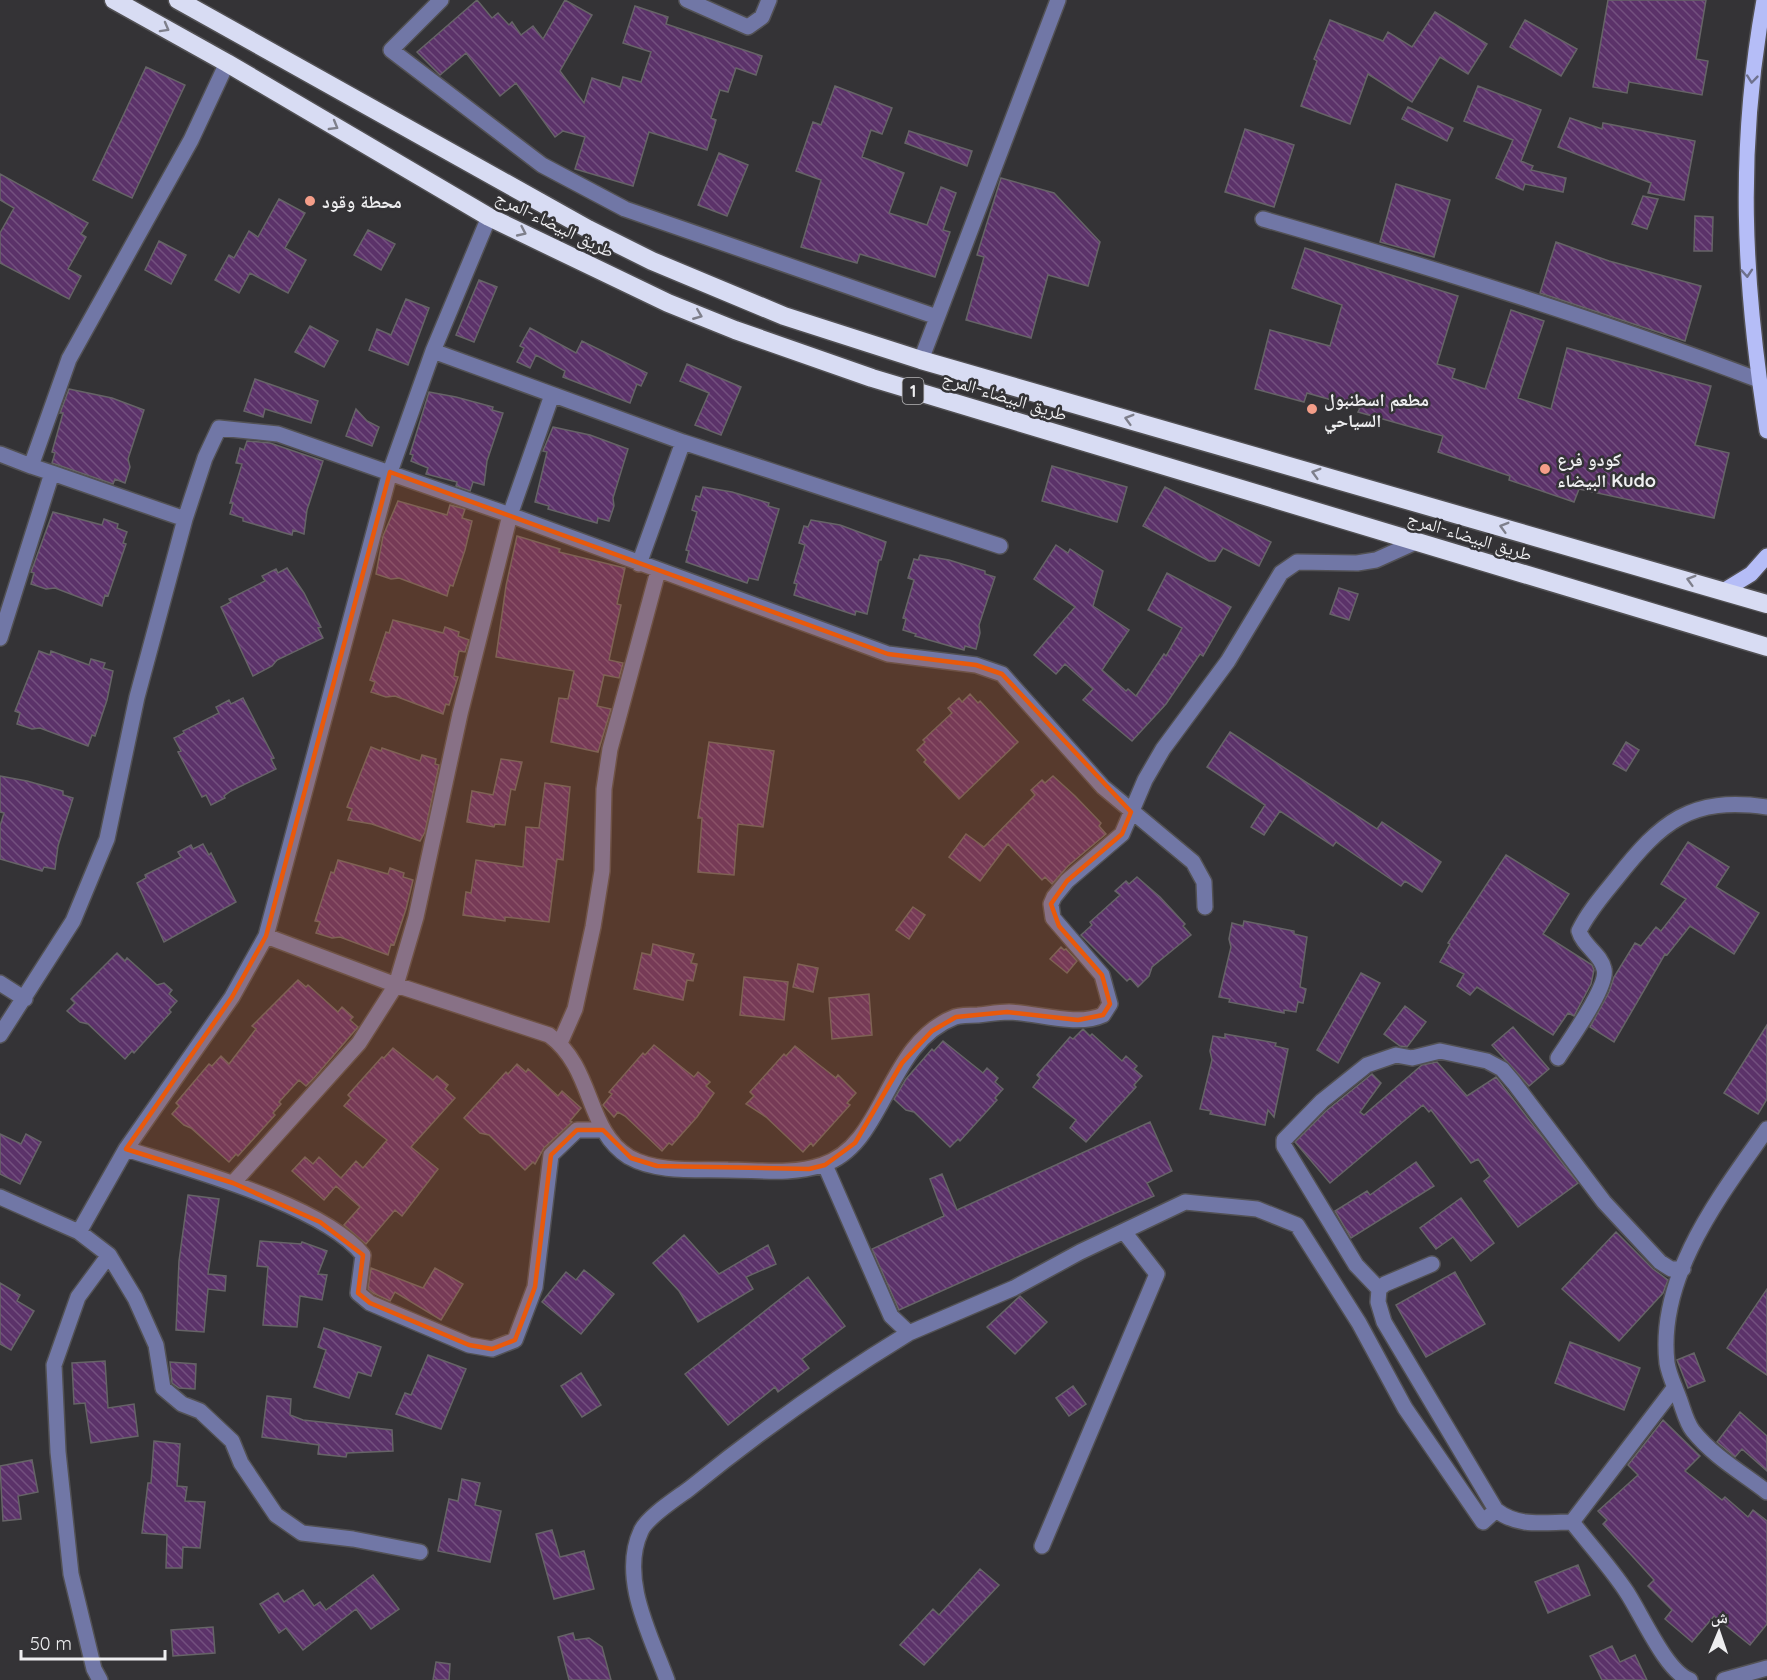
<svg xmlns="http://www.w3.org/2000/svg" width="1767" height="1680" font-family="Quicksand,'Noto Naskh Arabic',sans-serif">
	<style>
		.building { fill: url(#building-back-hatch); stroke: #666467; stroke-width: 1.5 }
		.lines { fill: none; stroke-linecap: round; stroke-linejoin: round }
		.minor-casing { stroke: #525154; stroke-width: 18 }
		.major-casing { stroke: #525154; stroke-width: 18 }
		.highway-casing { stroke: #525154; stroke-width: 21 }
		.minor { stroke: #7177a6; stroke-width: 15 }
		.major { stroke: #b5bdf7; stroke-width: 15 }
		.highway { stroke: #d8dcf3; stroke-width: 18 }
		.oneway { stroke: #7e7f8b }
		.oneway2 { stroke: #6e718d }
		.marked { fill: #e8590c; fill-opacity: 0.2; stroke: #e8590c; stroke-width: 4.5; stroke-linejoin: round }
		.poi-dot { fill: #f49e89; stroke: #343336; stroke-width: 2 }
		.labels { text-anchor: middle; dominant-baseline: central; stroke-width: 5; stroke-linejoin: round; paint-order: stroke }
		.shield { fill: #343336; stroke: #b6b6b8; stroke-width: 1.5 }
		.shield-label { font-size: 16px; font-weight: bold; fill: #eeeef0 }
		.poi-label { font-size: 18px; font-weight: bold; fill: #eeeef0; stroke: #343336; text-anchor: start }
		.street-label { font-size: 18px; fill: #eeeef0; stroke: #343336 }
	</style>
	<defs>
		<pattern id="building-back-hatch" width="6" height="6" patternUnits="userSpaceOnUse" patternTransform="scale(1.5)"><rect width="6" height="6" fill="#5b3269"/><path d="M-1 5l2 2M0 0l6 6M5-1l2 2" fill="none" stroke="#73507f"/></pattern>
	</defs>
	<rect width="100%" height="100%" fill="#343336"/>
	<!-- building -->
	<path class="building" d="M477,0l15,18 6,-5 11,12 3,-3 9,13 12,-9 10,13 22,-39 27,15 -32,56 24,32 8,-25 28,9 3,-10 18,5 10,-30 -28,-9 12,-37 33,11 -2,7 96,32 -6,19 -20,-7 -8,24 -8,-2 -9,28 5,2 -9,30 -58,-18 -16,54 -58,-17 10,-32 -22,-6 -8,6 -39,-54 -16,13 -34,-43 -26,22 -23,-23z
		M1608,0h98l-10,59 12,2 -6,34 -73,-13 -2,11 -34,-6z
		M1435,12l52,32 -19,30 -28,-17 -28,45 -44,-28 -18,50 -49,-18 16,-45 -3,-2 16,-39 53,21 5,-9 24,15z
		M1525,20l52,29 -16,27 -51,-29z
		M146,67l39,18 -53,113 -39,-18z
		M835,86l57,22 -10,26 -11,-4 -9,27 42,16 -15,40 38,12 14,-38 15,6 -13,37 7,2 -15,45 -75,-23 -3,9 -56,-16 20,-67 -25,-9 17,-49 8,3z
		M1478,86l63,24 -20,51 12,5 -2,4 35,8 -3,14 -38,-8 -2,6 -27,-12 17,-38 -49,-19z
		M1408,107l45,21 -6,13 -45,-22z
		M1570,118l32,11 1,-6 92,18 -11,59 -36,-7 3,-10 -93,-36z
		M1245,129l49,16 -20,62 -49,-15z
		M909,131l63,20 -5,15 -62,-23z
		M719,153l29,12 -21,51 -29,-11z
		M0,174l88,49 -7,11 5,3 -18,32 13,7 -12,23 -69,-36v-30l14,-25 -14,-8z
		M1001,178l53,15 46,49 -12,44 -40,-11 -17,63 -65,-18 18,-63 -7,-2z
		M1396,184l54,16 -16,57 -54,-15z
		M1643,196l15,3 -11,30 -15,-5z
		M279,199l26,14 -20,35 21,12 -18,33 -38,-20 -11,20 -24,-13 14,-25 5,3 15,-27 9,6z
		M1695,216l18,1 -1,34h-18z
		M368,230l27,14 -14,26 -27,-15z
		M159,241l27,14 -15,29 -26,-14z
		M1556,242l53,19 92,25 -16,55 -145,-48z
		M1305,248l153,48 -21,68 18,5 -3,9 33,11 26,-79 33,11 -26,77 33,11 16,-61 144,38 -16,59 34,8 -15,65 -135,-29 -5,13 -65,-22 1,-4 -72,-24 5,-16 -85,-24 2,-4 -53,-15 -3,9 -49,-13 15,-59 60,16 12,-41 -50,-17z
		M479,280l18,7 -23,55 -18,-7z
		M406,299l23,9 -21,57 -39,-15 8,-21 14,6z
		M310,326l28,15 -14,26 -29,-15z
		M530,328l46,25 6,-12 65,32 -6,13 -4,-2 -7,19 -67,-26 2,-6 -29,-16 -6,13 -13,-6 7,-14 -4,-2z
		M687,364l54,23 -20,48 -26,-10 14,-32 -29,-12z
		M255,379l63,22 -7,22 -46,-14 -2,8 -19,-6z
		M69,389l43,9 32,12 -16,49 2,8 -5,16 -10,-4 -2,5 -61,-21 3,-10 -3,-1 11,-39h-3z
		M429,392l27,5 37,10 -1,3 11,3 -16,48 -3,24 -11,-3 -3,9 -14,-5 1,-4 -31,-8 2,-6 -17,-7 2,-6 -3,-1z
		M356,409l11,12 12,6 -7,19 -26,-10z
		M553,427l37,8 38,14 -15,49 1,8 -5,15 -11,-3 -1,5 -49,-14 1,-3 -14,-4 12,-50 -4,-1z
		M247,441l23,2 53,18 -16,49 -3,24 -11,-4 -1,5 -49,-14v-3l-13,-4 3,-11h-3l12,-39 -6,-1 4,-15 4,2z
		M1052,466l75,21 -10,35 -75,-21z
		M703,487l29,5 37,11 -1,3 11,3 -21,71 -9,-2 -2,5 -61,-21 3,-11 -3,-1 11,-38 -5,-2 4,-14 4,1z
		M1165,487l106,55 -12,24 -36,-18 -8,13h-6l-66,-35z
		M398,501l49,14 3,-10 15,4 -3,9 10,3 -7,29 -12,36 -3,-1 -3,11 -48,-18 -8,1 -15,-5 7,-38z
		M53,512l49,13 2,-6 14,5 -1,4 10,4 -4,11 3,1 -18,52 -3,-1 -3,11 -47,-18 -9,1 -15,-5 3,-11 -3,-1z
		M811,520l29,5 46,17 -5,18h-2l-12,54 -11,-3 -1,4 -61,-20 3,-11 -3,-1 11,-38 -6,-2 5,-17 4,1z
		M517,536l43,13 -1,3 66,16 -8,36 4,1 -12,55 14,3 -4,15 -15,-3 -7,31 14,3 -13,43 -47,-10 8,-44 9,1 6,-28 -78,-14 10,-71z
		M1056,545l12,8 2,-4 33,22 -10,35 36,24 -27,40 24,21 2,-2 8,7 28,-42 2,2 16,-28 -34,-18 19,-37 64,34 -28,49 -3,-2 -34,50 -34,37 -49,-41 10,-11 -28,-25 -9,10 -22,-19 41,-48 -41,-28z
		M920,555l29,5 36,11v3l10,3 -16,48 1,8 -4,16 -11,-3 -1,4 -49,-14 1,-2 -13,-4 3,-11 -3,-1 11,-38 -6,-2 6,-19 4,1z
		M287,568l17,25 17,34 -3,1 5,10 -46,22 -5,6 -19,10 -32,-69 10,-5 -2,-3 36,-18 -3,-5 14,-7 2,4z
		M1339,588l19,6 -9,26 -19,-6z
		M393,620l50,13 2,-6 14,5 -1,4 11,4 -4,12 -6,-1 -5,25 4,1 -9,28 -3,-1 -3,10 -48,-18 -9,1 -15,-5 4,-10 -5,-2 16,-48 3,1z
		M39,651l11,4 1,-4 38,14 2,-6 14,4 -2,5 10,3 -6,29 -12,36 -3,-1 -4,11 -48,-18 -8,1 -15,-5 3,-11 -5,-2z
		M970,694l8,9 2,-2 38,41 -59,57 -35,-37 2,-2 -9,-10 8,-8 -2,-2 29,-27 -4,-5 11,-10 3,4z
		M243,698l31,60 -3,1 5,10 -45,22 -7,5 1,2 -14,7 -5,-10 -4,2 -24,-45 3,-1 -7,-13 10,-5 -1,-2 36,-18 -3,-6 13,-7 2,4z
		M1230,732l147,97 5,-7 59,40 -19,30 -17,-11 -4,5 -65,-44 -3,4 -53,-35 -16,24 -13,-8 14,-22 -58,-38z
		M709,742l65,9 -11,76 -25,-3 -4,51 -36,-3 4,-54h-4z
		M1626,742l13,8 -13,21 -13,-7z
		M371,747l10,4 1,-3 38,13 2,-6 14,4 -1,5 4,1 -14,67 -5,9 -48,-17 -24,-4 4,-11 -5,-2z
		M501,759l21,3 -7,28 -4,-1 -6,36 -10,-1 -1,3 -27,-5 5,-31 21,4z
		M0,776l27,5 36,10v4l10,3 -15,48 -3,23 -11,-2 -2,4 -42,-12v-33l4,-13 -4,-1z
		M1053,776l22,20 26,27 -2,3 7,8 -38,32 -16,18 -7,-7 -3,3 -34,-36 -28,37 -31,-24 17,-23 18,13 51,-52 -4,-5 11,-10 3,3z
		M545,783l25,4 -7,73 -6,-1 -8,63 -44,-5v4l-42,-6 3,-23 5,1 5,-33 47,7 3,-40 13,1z
		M1688,842l41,25 -13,20 43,26 -25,41 -44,-28 -23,29 -2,-1 -51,88 -24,-15 19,-35 5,-15 21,-34 6,3 15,-19 5,4 25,-32 -25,-15z
		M203,844l6,11 2,-2 25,49 -72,40 -27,-59 9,-5 -1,-3 36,-18 -3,-5 13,-7 2,4z
		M1506,855l63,39 -26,40 49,31 2,5 -3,14 -17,32 -6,-3 -15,22 -76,-48 -7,8 -13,-9 7,-12 -24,-12 10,-18 -2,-1z
		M338,860l50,14 2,-6 14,5 -1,4 10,3 -7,29 -12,36 -3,-1 -3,11 -48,-18 -8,1 -16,-5 4,-11 -5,-1 16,-49 3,1z
		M1137,877l23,20 25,27 -2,2 8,9 -39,32 -3,9 -11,11 -8,-9 -3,3 -46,-46 11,-10 -2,-3 30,-27 -5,-4 11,-10 3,3z
		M913,907l12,8 -16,24 -13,-9z
		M1244,921l50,10v3l13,3 -7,50 6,2 -3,14 -5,-1 -2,10 -12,-2v3l-55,-11 1,-3 -11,-2 12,-50 -2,-8 3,-16 11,3z
		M653,944l41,10 -3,9 6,1 -4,17 -6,-1 -4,20 -49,-11 8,-36 9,2z
		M1061,947l3,3 2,-1 11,12 -10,12 -17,-14z
		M117,953l8,8 2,-3 30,27 7,-2 8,7 -3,4 8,7 -8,9 2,2 -37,41 -2,-2 -7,8 -37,-35 -8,-2 -13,-11 8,-8 -4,-4z
		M798,964l20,4 -5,24 -20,-5z
		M1361,973l19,10 -42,80 -21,-13z
		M744,977l44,5 -4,38 -44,-5z
		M298,980l8,7 2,-2 30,27 4,-5 11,10 -3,3 8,7 -44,51 -8,8 -7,-6 -20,22 2,2 -8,9 2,2 -37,41 -2,-2 -7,8 -38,-34 -7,-3 -12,-11 7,-8 -3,-3 33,-39 3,2 9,-10 8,8 27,-35 -4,-3z
		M869,994l3,41 -40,4 -3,-41z
		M1405,1006l21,16 -19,25 -7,-1 -16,-12z
		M1767,1025v74l-9,15 -34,-21z
		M1513,1027l36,42 -20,17 -37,-41z
		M1083,1029l7,7 2,-2 30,27 4,-5 11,10 -3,3 8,7 -8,9 2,2 -50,55 -16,-14 6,-8 -43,-33 7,-9 -3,-3 33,-38 3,2z
		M1225,1034l51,9 -1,3 13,3 -14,68 -6,-7 -3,15 -55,-11 1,-3 -11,-2 12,-49 -2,-9 3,-15 12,2z
		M943,1041l40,32 4,-5 11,10 -3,4 8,7 -8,9 2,2 -37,41 -2,-2 -8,8 -36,-35 -8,-2 -12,-11 12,-20 26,-30 2,2z
		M654,1045l40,32 4,-5 12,10 -4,4 8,7 -17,24 -25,28 -3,-2 -7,8 -37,-35 -7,-4 -4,5 -11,-12 9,-11 -3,-2 34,-39 2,2z
		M795,1046l41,32 2,-3 18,18 -9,10 3,2 -37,41 -2,-3 -8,9 -37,-35 -20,-13 8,-8 -4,-4 34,-38 2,2z
		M393,1048l40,32 4,-4 11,9 -3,4 10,9 -44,49 27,22 -36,47 -7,-6 -29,34 -22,-19 16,-18 -24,-21 -12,14 -32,-29 13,-14 8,7 6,-7 22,21 15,-17 7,7 24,-28 -43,-34 7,-8 -3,-3 34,-38 2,1z
		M1437,1062l30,34 29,-19 82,106 -60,44 -34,-46 6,-5 -12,-17 -7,4 -40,-53 -2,2 -6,-7 -93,78 -35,-41 31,-31 46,-37 9,9 -21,29 4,3 58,-50z
		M517,1064l9,8 2,-3 30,27 4,-5 19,17 -11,13 2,1 -28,26 -9,16 -2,-2 -8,8 -36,-35 -9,-2 -16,-15 42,-46 2,2z
		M1150,1122l22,49 -25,12 7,13 -255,114 -27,-61 72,-33 -14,-37 12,-5 15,36z
		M0,1134l21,10 5,-10 15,8 -21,42 -20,-10z
		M1416,1162l18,24 -83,52 -16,-27 32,-20 3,4z
		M188,1195l31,4 -11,75 18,2 -1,15 -17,-2 -4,43 -28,-2 3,-69z
		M1461,1198l33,45 -23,18 -18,-24 -17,12 -16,-21z
		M1616,1232l37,37 15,11 -5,13 -44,48 -57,-52z
		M684,1235l35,39 49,-29 8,19 -30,13 7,12 -55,33 -19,-31 -26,-28z
		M260,1241l41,3 1,-2 25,9 -9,23 9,1 -5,25 -22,-4 -3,31 -34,-2 5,-58 -11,-1z
		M371,1268l52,20 12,-20 28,16 -22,36 -46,-28 -5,9 -17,-8 -5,-4z
		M584,1270l30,24 -33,40 -39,-32 24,-30 10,8z
		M1455,1272l30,52 -59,33 -30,-52z
		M808,1277l37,49 -43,33 7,9 -31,24 -3,-5 -47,38 -43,-51z
		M0,1283l20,12 -3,6 17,10 -23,39 -11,-6z
		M1767,1289v86l-40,-27z
		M1020,1296l27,26 -32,32 -28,-27z
		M324,1328l57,19 -10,29 -13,-4 -9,26 -35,-11 12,-37 -8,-3z
		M1570,1342l70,26 -16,42 -69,-27z
		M1694,1353l11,28 -17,7 -11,-28z
		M428,1355l38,14 -25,60 -45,-15 9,-21 6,2z
		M105,1361l3,47 26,-4 4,32 -47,7 -6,-40 -11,1 -2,-41z
		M170,1362l26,2 -1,25 -16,-1 -7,-5z
		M581,1373l20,32 -19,12 -21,-31z
		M1073,1386l13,18 -17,12 -13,-18z
		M267,1396l24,3 -1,16 13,5 89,10 1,21 -46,2 -1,4 -28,-3 1,-9 -57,-8z
		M1740,1412l27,24v35l-25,-22 -7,8 -18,-15z
		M1663,1420l37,36 -15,15 37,29 3,-3 23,20 5,-7 14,11v103l-17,21 -36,-29 -22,26 -27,-23 7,-9 -24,-24 6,-6 -51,-56 4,-4 -9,-9 40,-36 -10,-10z
		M154,1441l26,3 -3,42 10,1 -2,14 20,1 -5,46 -17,-1 -1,21h-16l1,-33 -25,-2 6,-50h3z
		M32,1460l6,32 -20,4 3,23 -18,2 -3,-55z
		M462,1479l18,4 -5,22 26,6 -11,51 -52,-11 11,-52 9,2z
		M552,1530l8,27 24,-6 10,38 -40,10 -18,-65z
		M1578,1565l12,30 -42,18 -13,-31z
		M980,1569l19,16 -75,80 -24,-20 33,-36 6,6z
		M373,1575l26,34 -28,20 -15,-20 -53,41 -17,-22 -7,5 -19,-29 18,-11 6,9 19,-12 11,16 6,-4 6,8z
		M213,1627l2,26 -42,3 -2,-26z
		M573,1633l2,7 14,-2 13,9 9,33h-42l-11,-43z
		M1612,1646l8,16 15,-7 12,25h-45l-12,-24z
		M436,1662l14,2 -1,16h-16z"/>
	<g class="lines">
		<defs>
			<path id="minor" d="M441,0l-50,50 151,115 83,44 312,108
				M687,0l61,27 14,-10 7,-17
				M1263,219c168,48 333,99 496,161
				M433,351l250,91 317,104
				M921,360l137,-360
				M0,454l31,12
				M52,473l133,46
				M639,564l44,-122
				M0,638l52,-165 -21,-7 38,-107 122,-219 36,-77
				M266,936l130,49 153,50c46,34 36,95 80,122 28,16 68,12 99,13 31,0 64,5 94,-5 64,-20 63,-121 133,-148 7,-2 16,-2 23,-2 10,-1 21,-3 31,-3 29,1 68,15 94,3l7,-11 -8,-29 -49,-57 -2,-14 3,-7 13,-16 55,-47 23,-54 18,-31 65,-88 53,-88 16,-11 60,1 19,-3 40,-18
				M0,983l25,16
				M0,1035l73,-114 34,-82 30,-142 48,-178 20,-61 14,-30 59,6 232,81 378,139 88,11 26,9 101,113 90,75 11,20 1,25
				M560,1043l15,-34 18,-82 9,-56 2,-82 6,-40 48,-178
				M1558,1058c10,-16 51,-72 46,-89 -3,-15 -21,-23 -25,-38 9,-19 24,-36 37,-52 45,-57 74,-83 151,-72
				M1767,1129c-47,67 -110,147 -100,234 2,12 8,24 12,35 4,10 7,24 14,33 21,26 48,41 74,61
				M126,1149c62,20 197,56 237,106l-5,38 12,10 99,42 23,4 23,-9 20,-53 16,-132 26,-25h26
				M825,1165l66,151 18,17 105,-45 66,-36 105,-50 72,7 40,16 62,98 46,85 78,114 13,-12
				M233,1183l126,-140 37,-58 20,-68 44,-203 50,-199 42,-120
				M0,1197l79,35 30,23 26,43 21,47 7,43 19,16 18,7 32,30 9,22 35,52 26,18 51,6 67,13
				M79,1232l47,-83 106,-152 34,-61 124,-464 43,-121 56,-134
				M1432,1264l-47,20 -6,5 -1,13 6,20 112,188c23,18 49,12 76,12l103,-135
				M1379,1289l-23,-24 -72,-119v-6l38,-39 45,-36 29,-10 16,3 28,-7 47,10 15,8 12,14 90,119 56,60 11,7h12
				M1572,1522c18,23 38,45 54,69 15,22 40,81 64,89
				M1042,1546l115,-272 -32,-41
				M100,1680l-6,-11 -23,-95 -13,-122 -4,-87 24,-68 31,-42
				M667,1680c-16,-44 -48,-102 -26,-149 6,-14 36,-33 48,-42 70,-57 143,-109 220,-156
				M1724,1680l43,-12"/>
			<path id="major" d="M1764,0c-27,149 -21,282 3,431
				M1725,590l26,-16 16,-18"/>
			<path id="highway" d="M114,0l113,63 262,154 179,86 67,27 137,48 895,269
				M178,0l410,229 64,32 132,55 137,44 846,244"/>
		</defs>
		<!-- minor casing -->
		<use href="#minor" class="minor-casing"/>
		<!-- major casing -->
		<use href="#major" class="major-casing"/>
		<!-- highway casing -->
		<use href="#highway" class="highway-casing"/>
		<!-- minor -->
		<use href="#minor" class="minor"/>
		<!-- major -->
		<use href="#major" class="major"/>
		<!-- highway -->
		<use href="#highway" class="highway"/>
	</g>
	<!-- one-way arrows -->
	<defs><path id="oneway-chevron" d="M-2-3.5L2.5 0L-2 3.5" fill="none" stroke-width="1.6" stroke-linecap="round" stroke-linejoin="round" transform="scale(1.5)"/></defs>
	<g class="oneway">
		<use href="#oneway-chevron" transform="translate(165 28) rotate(29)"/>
		<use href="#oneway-chevron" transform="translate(334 126) rotate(30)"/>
		<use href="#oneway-chevron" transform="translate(522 232) rotate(25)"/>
		<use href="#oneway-chevron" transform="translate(698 315) rotate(22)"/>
		<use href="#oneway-chevron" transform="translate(1129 419) rotate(-164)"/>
		<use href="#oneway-chevron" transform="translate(1316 473) rotate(-164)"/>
		<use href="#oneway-chevron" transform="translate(1504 527) rotate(-164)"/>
		<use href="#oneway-chevron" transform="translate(1691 580) rotate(-164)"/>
	</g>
	<g class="oneway2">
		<use href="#oneway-chevron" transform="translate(1752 79) rotate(96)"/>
		<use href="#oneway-chevron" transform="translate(1747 273) rotate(86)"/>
	</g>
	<!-- marked area -->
	<path class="marked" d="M390,472l498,182 88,11 26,9 129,138 -9,22 -55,47 -16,23 8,22 43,49 8,29 -7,11 -25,5 -71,-8 -51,5 -24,14 -30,32 -47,80 -30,22 -16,4 -152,-3 -26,-8 -28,-28h-26l-26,25 -16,132 -12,32 -8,21 -23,9 -23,-4 -99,-42 -12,-10 5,-38 -43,-33 -87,-39 -107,-34 106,-152 34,-61z"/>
	<!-- markers -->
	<g class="poi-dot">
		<circle cx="310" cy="201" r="6"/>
		<circle cx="1312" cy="409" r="6"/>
		<circle cx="1545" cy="469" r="6"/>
	</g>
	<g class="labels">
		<!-- shield labels -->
		<rect class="shield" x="902.5" y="378" width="21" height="26" rx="4.5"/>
		<g class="shield-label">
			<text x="913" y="391">1</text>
		</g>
		<!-- poi labels -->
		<g class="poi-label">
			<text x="322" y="201">محطة وقود</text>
			<text x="1324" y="399">مطعم اسطنبول<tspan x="1324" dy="21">السياحي</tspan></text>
			<text x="1557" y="459">كودو فرع<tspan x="1557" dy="21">البيضاء Kudo</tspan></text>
		</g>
		<!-- street labels -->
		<g class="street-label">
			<text transform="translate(555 224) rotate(26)">طريق البيضاء-المرج</text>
			<text transform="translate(1005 396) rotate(17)">طريق البيضاء-المرج</text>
			<text transform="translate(1470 536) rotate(17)">طريق البيضاء-المرج</text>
		</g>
	</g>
	<!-- north arrow -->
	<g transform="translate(1719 1632) rotate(2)" stroke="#343336" stroke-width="4.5" paint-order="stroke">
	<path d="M0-4.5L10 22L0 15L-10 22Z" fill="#eeeef0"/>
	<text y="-9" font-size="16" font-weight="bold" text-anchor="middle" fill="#eeeef0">ش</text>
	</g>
	<!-- scale -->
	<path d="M21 1650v9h144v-9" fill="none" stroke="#eeeef0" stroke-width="3"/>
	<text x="30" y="1650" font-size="18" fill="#eeeef0" stroke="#343336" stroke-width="4.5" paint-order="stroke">50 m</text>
</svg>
